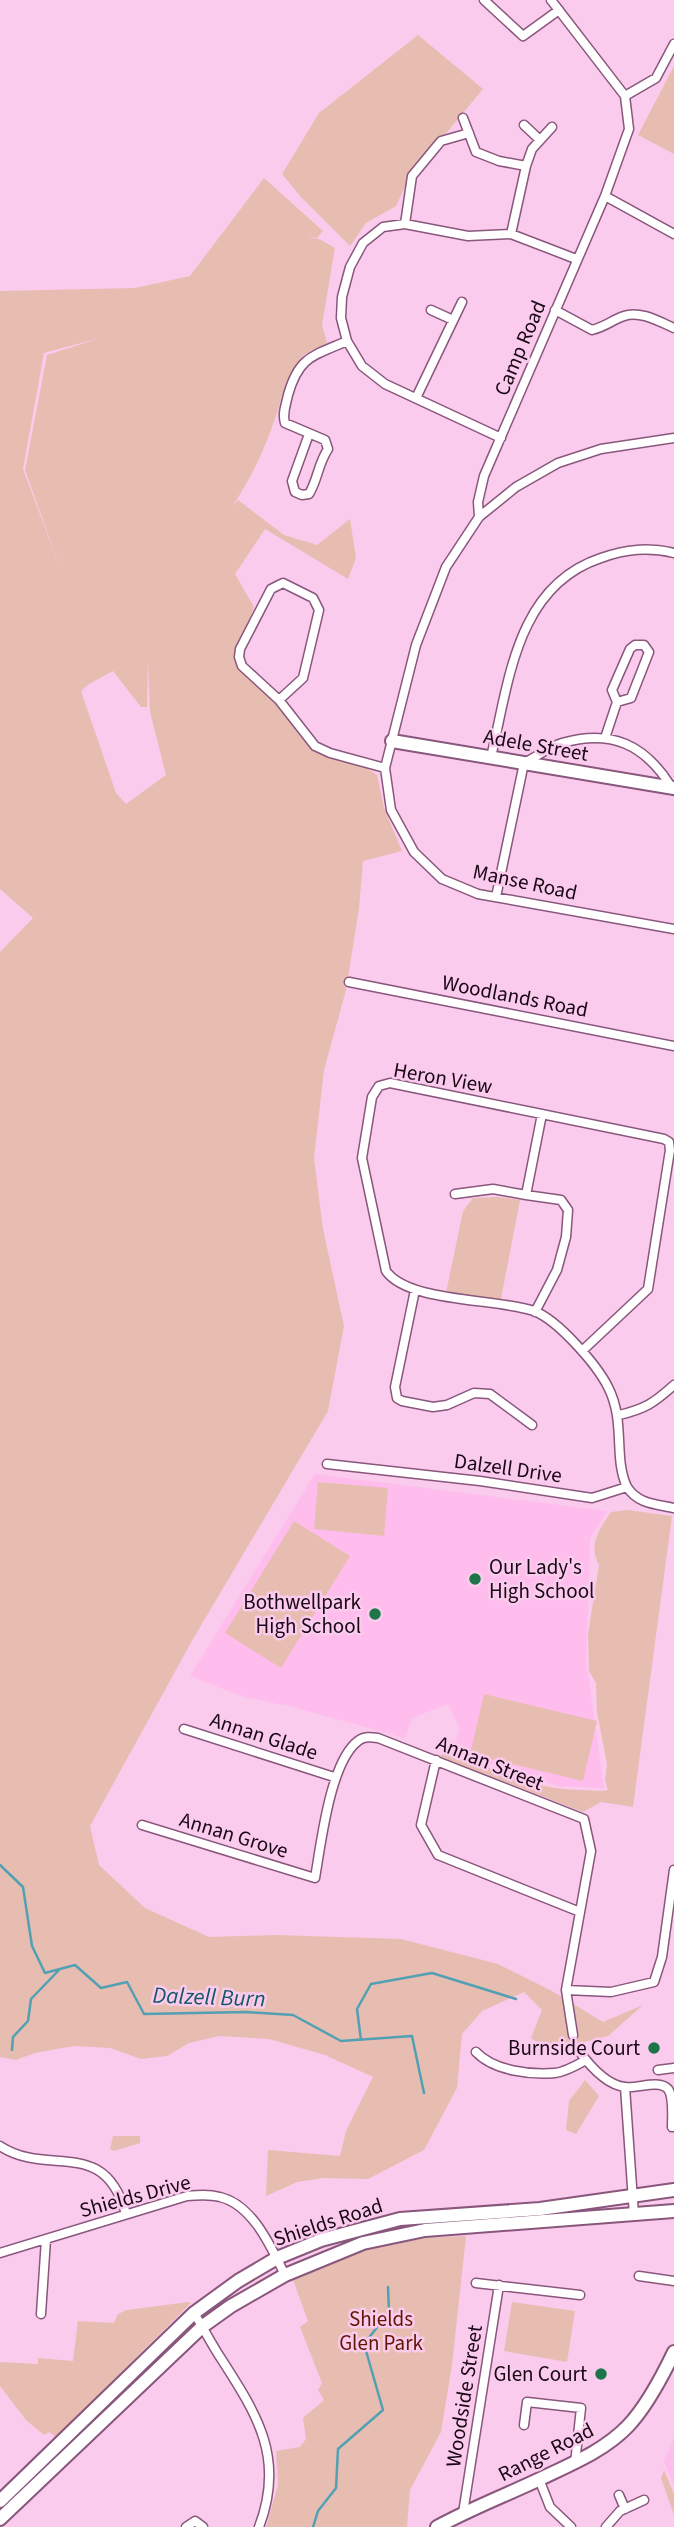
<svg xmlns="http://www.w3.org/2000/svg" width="674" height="2527" font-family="'Source Sans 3',sans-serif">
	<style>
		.built { fill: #febdec }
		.green { fill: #e8bdb1; fill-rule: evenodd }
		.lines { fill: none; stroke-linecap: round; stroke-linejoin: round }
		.stream { stroke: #52a0b4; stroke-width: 2.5 }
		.street-casing { stroke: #89567c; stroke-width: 11 }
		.secondary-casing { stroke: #89567c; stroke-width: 16 }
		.street { stroke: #fff; stroke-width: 8 }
		.secondary { stroke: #fff; stroke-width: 12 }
		.poi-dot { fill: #1d7549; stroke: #facbed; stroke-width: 2.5 }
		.labels { text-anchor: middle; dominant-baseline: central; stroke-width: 5; stroke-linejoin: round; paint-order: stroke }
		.street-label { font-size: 21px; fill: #1a0716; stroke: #facbed }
		.poi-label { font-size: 21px; fill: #1a0716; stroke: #facbed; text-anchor: end }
		.park-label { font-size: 21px; fill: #621600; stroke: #facbed }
		.water-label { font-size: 23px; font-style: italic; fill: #145665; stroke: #facbed }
	</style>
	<rect width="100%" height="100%" fill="#facbed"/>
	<!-- built -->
	<path class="built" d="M315,1474l292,37 -17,28 -4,121 18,128 -46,-2 -106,-35 8,-21 -12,-26 -36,14 -7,20 -108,-30 -56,-12 -51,-20z
		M674,2439v46l-10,-24z"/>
	<!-- green -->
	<path class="green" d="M418,35l65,54 -74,89 -13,28 -30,17 -16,23 -49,-49 -19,-23 37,-61z
		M673,68h1v86l-36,-19z
		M264,178l59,53 -6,7 -11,-2 15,4 14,8 -13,77 5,18c-9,5 -22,9 -28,17 -15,21 -19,46 -28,70 -10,27 -23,53 -39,77l6,-7 46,35 33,10 33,-26 6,39 -8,21 -83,-50 -30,45 19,33 -20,54 25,28 40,32 10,24 8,7h25l35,23 7,33 18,43 -39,10 -4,47 -13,82 -22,80 -10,88 9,71 21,97 -16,85 -135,228 -103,187 9,39 46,43 64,29 67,-2 125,4 97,25 54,27 51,31 40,-17 -35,31 -40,10 -15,8 -22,-16 11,-28 -18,-18 -42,19 -20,23 -5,54 -33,62 -56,29 -45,-1 -26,4 -31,14 2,-46 72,6 6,-25 27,-54 -48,-22 -56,-16 -50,-3 -30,7 -22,13 -26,3 -31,-11 -36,-2 -39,7 -19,7 -16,-3v-1105l33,-34 -33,-29v-598l135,-3 55,-12zM100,338l-53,17 -22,115 37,103 -39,-104 21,-116zM148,661l2,51 16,63 -40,29 -10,-11 -35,-102 8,-7 24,-13 28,36h6z
		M498,1197l22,3 -20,104 -54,-11 17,-82 10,-13z
		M318,1482l70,6 -4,48 -70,-7z
		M628,1510l44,6 -39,291 -32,-5 -18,10 -145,-56 9,-3 11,2c41,16 79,35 123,35 10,0 18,2 27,0l-3,-10 2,-16 -10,-52 -1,-29 -7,-12 -1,-37 11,-69c-11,-21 0,-35 12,-53z
		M294,1521l56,35 -69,112 -56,-35z
		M484,1694l113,27 -14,60 -113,-27z
		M585,2080l14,16 -23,38 -10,-4 3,-29z
		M113,2136h27v7l-26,8 -4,-2z
		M466,2236l-14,129 -11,67 -31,58 -3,37h-141l12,-42 -2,-34 24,-4 6,-8 -3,-21 21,-18 -6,-10 4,-7 -22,-56 8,-6 -16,-44 69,-27 63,-12z
		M188,2302l3,1 -135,134 -7,-5 -5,3 -18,-15 -26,-34v-24l38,2v-6l35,3 5,-40 36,2 4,-9 9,-4z
		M512,2302l63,9 -8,51 -63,-11z
		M664,2470l10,24v21l-13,-37z"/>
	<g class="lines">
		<!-- stream -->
		<path class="stream" d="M0,1865l23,22 9,59 13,27 30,-8 26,23 26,-6 17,32 102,-2 47,3 48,26 71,-5 12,57
			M361,2040l-4,-31 14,-25 61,-11 84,26
			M12,2050l1,-13 15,-16 3,-22 29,-30
			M313,2527l5,-16 18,-23 2,-39 45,-39 -19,-66 25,-32 -1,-25"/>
		<defs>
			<path id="street" d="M484,0l39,36 36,-26
				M625,96l31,-18 18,-34
				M463,118l13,34 23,9 27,5
				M524,125l16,15
				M605,196l69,38
				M405,224l7,-48 29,-35 28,-8
				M511,234l15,-68 6,-17 20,-22
				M431,310l22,10
				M555,310l37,20c15,-4 20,-10 32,-14 16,-6 36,6 50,12
				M416,398l46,-96
				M309,434l-17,47 3,11 7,3 7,-1c9,-15 9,-30 19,-45l-3,-9 -40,-17c-3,-10 1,-18 3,-28 11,-39 25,-39 59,-54
				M501,438l-116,-54 -23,-18 -15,-25 -6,-23 1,-21 8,-30 13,-24 20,-16 22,-3 63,12 43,-2 65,25
				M674,438l-73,11 -43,14 -42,24 -37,30 -33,50 -30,78 -31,123 6,42 23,42 28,27 36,15 196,35
				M479,517l-1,-15 6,-26 121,-280 24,-67 -4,-33 -74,-96
				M279,700l24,-22 16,-68 -6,-12 -30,-15 -12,6 -31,60 -1,8 3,9 37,34 36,46 15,7 55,15
				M605,738l12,-36 14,-4 18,-46 -5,-7h-9l-5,4 -18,41 5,12
				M491,757c18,-75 25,-171 110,-199 25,-9 47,-11 73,-5
				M496,897l28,-134c12,-6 25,-16 38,-20 49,-14 83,1 110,45
				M349,982l325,64
				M455,1194l38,-5 33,6
				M415,1290l-20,97 2,11 5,3 31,6 14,-2 27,-12 16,1 42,31
				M535,1312l22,-42 9,-33 2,-27 -7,-10 -35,-5 16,-81
				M582,1351l66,-62 22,-139 -1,-8 -5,-3 -274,-56 -11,3 -7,11 -10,61 24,113c23,32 110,27 148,40 24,9 63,54 74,76 18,35 5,70 19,100
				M619,1415c26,-6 35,-12 55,-30
				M327,1464l153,17 112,17 35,-11c11,17 28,17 47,21
				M184,1729l150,48
				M436,1760l-15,65 17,30 142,57
				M142,1825l173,53c6,-34 15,-116 43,-137 6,-5 13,-4 20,-3l206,81 7,32 -25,139 7,45
				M566,1990l45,2 43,-10 8,-25 12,-87
				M579,2051c11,15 27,34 46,36 13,2 33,-8 43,2 6,8 4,28 4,38
				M476,2052c18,19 54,23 79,21 10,-1 22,-8 31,-13
				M658,2070l16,-2
				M625,2087l9,128
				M0,2146c49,32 104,-11 126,68
				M0,2253l187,-57c11,-1 22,-2 33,1 33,8 51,50 65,78
				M639,2276l35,5
				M476,2283l104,12
				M194,2313c10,16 18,32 28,47 36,56 63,99 37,167
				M41,2314l5,-75
				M524,2425l3,-23 54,6 -6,55
				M539,2479l11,28 21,20
				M619,2495l6,14
				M463,2513l36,-228
				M186,2527l9,-6 8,6
				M606,2527l14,-16 24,-11"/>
			<path id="secondary" d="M392,741l282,47
				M0,2501l194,-188 44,-32 39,-23 44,-18 79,-21 140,-10 134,-19
				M0,2519l203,-193 28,-20 54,-31 78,-32 62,-13 249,-19
				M437,2527c33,-18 69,-32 103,-48 31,-15 64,-28 88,-53 19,-20 34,-49 46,-74"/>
		</defs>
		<!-- street casing -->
		<use href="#street" class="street-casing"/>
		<!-- secondary casing -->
		<use href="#secondary" class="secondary-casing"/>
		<!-- street -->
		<use href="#street" class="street"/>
		<!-- secondary -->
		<use href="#secondary" class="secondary"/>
	</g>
	<!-- markers -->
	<g class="poi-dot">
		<circle cx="475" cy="1579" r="7"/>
		<circle cx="375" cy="1614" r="7"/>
		<circle cx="654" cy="2048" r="7"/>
		<circle cx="601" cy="2374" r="7"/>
	</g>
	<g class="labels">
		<!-- street labels -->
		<g class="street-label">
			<text transform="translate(520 348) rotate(-67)">Camp Road</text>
			<text transform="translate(536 745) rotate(10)">Adele Street</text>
			<text transform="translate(525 882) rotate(12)">Manse Road</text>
			<text transform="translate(515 996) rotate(11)">Woodlands Road</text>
			<text transform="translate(443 1078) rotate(10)">Heron View</text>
			<text transform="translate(508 1468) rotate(8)">Dalzell Drive</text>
			<text transform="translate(264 1736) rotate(18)">Annan Glade</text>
			<text transform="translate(490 1763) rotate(22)">Annan Street</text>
			<text transform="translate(234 1835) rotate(17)">Annan Grove</text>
			<text transform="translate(135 2196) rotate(-15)">Shields Drive</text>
			<text transform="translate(328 2222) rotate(-18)">Shields Road</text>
			<text transform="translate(464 2396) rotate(-81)">Woodside Street</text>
			<text transform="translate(546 2452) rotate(-27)">Range Road</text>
		</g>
		<!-- poi labels -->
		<g class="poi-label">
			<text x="489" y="1567" text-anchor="start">Our Lady's<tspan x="489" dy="24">High School</tspan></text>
			<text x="361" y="1602">Bothwellpark<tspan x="361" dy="24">High School</tspan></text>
			<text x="640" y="2048">Burnside Court</text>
			<text x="587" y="2374">Glen Court</text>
		</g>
		<!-- park labels -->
		<g class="park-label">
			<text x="381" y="2319">Shields<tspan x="381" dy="24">Glen Park</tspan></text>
		</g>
		<!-- water labels -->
		<g class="water-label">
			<text transform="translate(209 1997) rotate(2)">Dalzell Burn</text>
		</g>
	</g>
</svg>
